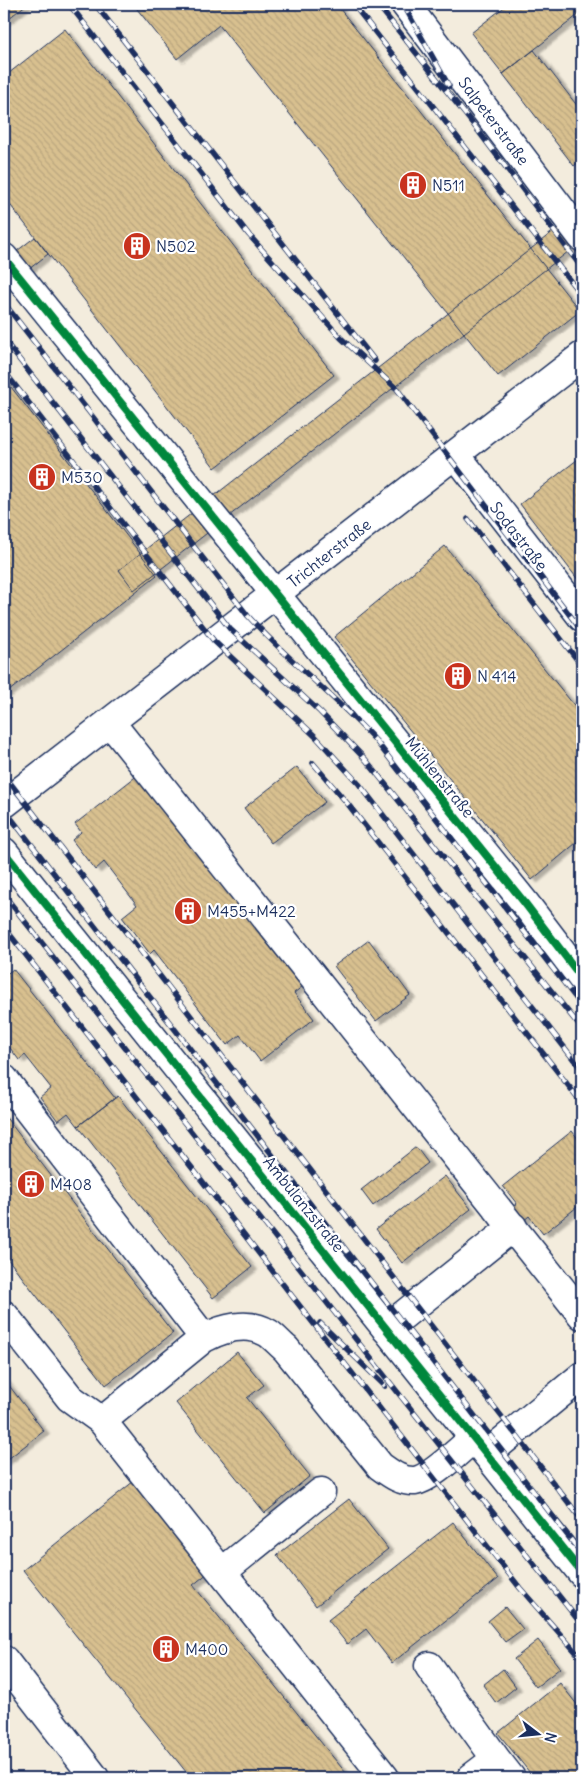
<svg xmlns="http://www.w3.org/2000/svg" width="586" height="1782" font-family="Delius,sans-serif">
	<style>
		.building { fill: url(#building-back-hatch); stroke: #1b2f5e; filter: url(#shadow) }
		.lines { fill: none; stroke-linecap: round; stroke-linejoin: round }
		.minor-casing { stroke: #1b2f5e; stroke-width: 31 }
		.minor { stroke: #fff; stroke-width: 28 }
		.rail-casing { stroke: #1b2f5e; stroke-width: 5.5 }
		.rail { stroke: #fff; stroke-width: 4; stroke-dasharray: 11; stroke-linecap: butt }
		.cycleway-casing { stroke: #fff; stroke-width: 11 }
		.cycleway { stroke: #00873e; stroke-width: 8 }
		.labels { text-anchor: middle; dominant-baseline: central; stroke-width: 4.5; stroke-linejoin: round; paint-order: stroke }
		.street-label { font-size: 16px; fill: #1b2f5e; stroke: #fff }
		.poi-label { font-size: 16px; fill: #1b2f5e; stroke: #fff; text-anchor: start }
	</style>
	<defs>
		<pattern id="building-back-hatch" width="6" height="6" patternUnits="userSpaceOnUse" patternTransform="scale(1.25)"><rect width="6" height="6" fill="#d8c08f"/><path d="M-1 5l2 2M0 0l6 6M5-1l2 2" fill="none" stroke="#b9a57e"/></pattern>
		<filter id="shadow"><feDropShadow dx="5.5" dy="3" stdDeviation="1" flood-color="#0004"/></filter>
	</defs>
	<rect width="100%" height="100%" fill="#f3ecdd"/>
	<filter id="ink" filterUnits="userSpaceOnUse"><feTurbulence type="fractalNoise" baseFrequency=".02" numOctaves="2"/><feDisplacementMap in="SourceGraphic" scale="10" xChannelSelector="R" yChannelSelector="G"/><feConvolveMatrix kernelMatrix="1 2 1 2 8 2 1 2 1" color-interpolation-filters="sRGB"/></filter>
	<g filter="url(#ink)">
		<!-- building -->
		<path class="building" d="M4,4h23l-23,18z
			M133,4h203l244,307 -82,65 -279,-351 -42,34z
			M508,4h74v8l-79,62 -32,-41z
			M65,29l269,346 -119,93 -211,-271v-120z
			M534,50l48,62v47l-8,7 -71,-92z
			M582,209v32l-448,349 -15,-20z
			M35,237l13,17 -44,35v-28z
			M4,378l153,197 -153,120z
			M582,456v129l-62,-81z
			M445,546l137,169v123l-50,42 -198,-243z
			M297,767l28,35 -54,41 -27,-35z
			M139,774l164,212 -9,7 20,26 -54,42 -20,-26 -13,10 -73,-95 -4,4 -28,-37 15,-12 -33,-43 -9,8 -23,-30 9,-8 -6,-8z
			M369,940l41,55 -34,26 -42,-55z
			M13,969l102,129 -37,28 -10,-13 -10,8 -18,-24 11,-9 -26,-33 -6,5 -15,-20v-64z
			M118,1096l134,171 -39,31 -135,-172z
			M4,1115l169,218 -67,52 -102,-131z
			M572,1131l10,13v59l-39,31 -14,-18 -7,6 -10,-14 5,-4 -14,-18z
			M416,1147l12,16 -55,43 -12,-16z
			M445,1176l26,33 -69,54 -26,-34z
			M237,1352l27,33 -17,13 63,78 -45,37 -89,-110z
			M4,1379l40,52 -40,31z
			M134,1481l74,92 -15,12 157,193h-159l-168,-208z
			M349,1499l39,50 -72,57 -39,-51z
			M453,1522l45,57 -106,84 -26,-34 -19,15 -19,-24z
			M505,1607l18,22 -18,13 -17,-21z
			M538,1640l22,28 -24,19 -22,-28z
			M503,1669l13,18 -20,16 -13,-18z
			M560,1683l22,28v67h-48l-36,-45z"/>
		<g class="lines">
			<defs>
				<path id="minor" d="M405,4l177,233
					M4,258l520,644 58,76
					M456,455l126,162
					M110,722l472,593
					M4,804l578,-448
					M4,852l578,721
					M4,1079l200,259
					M4,1315l66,83 32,23 283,357
					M386,1329l127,-102
					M102,1421l102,-83c19,-10 44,-17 64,-5 6,4 12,11 18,16l94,117c10,7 21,16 35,15 17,-3 45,-32 59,-43
					M487,1454l95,-78
					M222,1572l99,-80
					M4,1660l91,118
					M429,1666l67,93
					M471,1778l25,-19 15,19"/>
			</defs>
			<!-- minor casing -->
			<use href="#minor" class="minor-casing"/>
			<!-- minor -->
			<use href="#minor" class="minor"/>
			<defs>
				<path id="rail" d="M69,4l180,231 92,103 56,51 185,242
					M95,4l280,357
					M353,4l229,292
					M377,4l96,120 109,144
					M403,4l46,82
					M4,303l244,313c40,44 88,81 128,125l206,265
					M4,340l226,289 90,83 46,48 216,269
					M4,371l210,270 102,96 43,47 223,286
					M468,519l114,147
					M313,763l34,40 235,300
					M4,775l578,745
					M4,809l578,745
					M4,895l578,730
					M4,927l516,661 62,71
					M320,1323l65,63"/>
			</defs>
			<!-- rail casing -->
			<use href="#rail" class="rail-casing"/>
			<!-- rail -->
			<use href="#rail" class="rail"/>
			<defs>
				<path id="cycleway" d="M4,258l520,644 58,76
					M4,852l578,721"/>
			</defs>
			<!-- cycleway casing -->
			<use href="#cycleway" class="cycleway-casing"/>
			<!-- cycleway -->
			<use href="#cycleway" class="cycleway"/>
		</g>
	</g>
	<!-- icons -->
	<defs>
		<symbol id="building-disc" viewBox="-11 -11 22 22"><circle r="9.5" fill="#c8321e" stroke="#fff"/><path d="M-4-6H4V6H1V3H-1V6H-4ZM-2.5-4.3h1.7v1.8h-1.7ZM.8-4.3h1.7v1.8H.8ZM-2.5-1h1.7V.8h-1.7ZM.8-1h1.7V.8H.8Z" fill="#fff"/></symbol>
	</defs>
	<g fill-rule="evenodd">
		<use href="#building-disc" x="397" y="169" width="32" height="32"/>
		<use href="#building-disc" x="121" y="230" width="32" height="32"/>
		<use href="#building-disc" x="26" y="461" width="32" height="32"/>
		<use href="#building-disc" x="442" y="660" width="32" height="32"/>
		<use href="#building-disc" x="172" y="895" width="32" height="32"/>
		<use href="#building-disc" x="15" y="1168" width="32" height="32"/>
		<use href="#building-disc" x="150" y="1633" width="32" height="32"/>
	</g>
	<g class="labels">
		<!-- street labels -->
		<g class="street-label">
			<text transform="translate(494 121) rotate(53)">Salpeterstraße</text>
			<text transform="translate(519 536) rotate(52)">Sodastraße</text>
			<text transform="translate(329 553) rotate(-38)">Trichterstraße</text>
			<text transform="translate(440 777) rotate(51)">Mühlenstraße</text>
			<text transform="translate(304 1204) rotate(51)">Ambulanzstraße</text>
		</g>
		<!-- poi labels -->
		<g class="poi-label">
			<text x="432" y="185">N511</text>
			<text x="156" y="246">N502</text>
			<text x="61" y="477">M530</text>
			<text x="477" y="676">N 414</text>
			<text x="207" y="911">M455+M422</text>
			<text x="50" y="1184">M408</text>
			<text x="185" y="1649">M400</text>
		</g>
	</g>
	<!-- margin -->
	<rect width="586" height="1782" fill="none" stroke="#fff" stroke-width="20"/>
	<rect x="10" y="10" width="566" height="1762" fill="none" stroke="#1b2f5e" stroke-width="2" filter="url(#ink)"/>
	<!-- north arrow -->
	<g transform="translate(538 1734) rotate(106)" stroke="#ffffff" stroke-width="4" paint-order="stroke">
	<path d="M0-4L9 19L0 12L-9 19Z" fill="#1b2f5e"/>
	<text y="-8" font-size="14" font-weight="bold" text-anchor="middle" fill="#1b2f5e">N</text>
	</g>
</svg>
